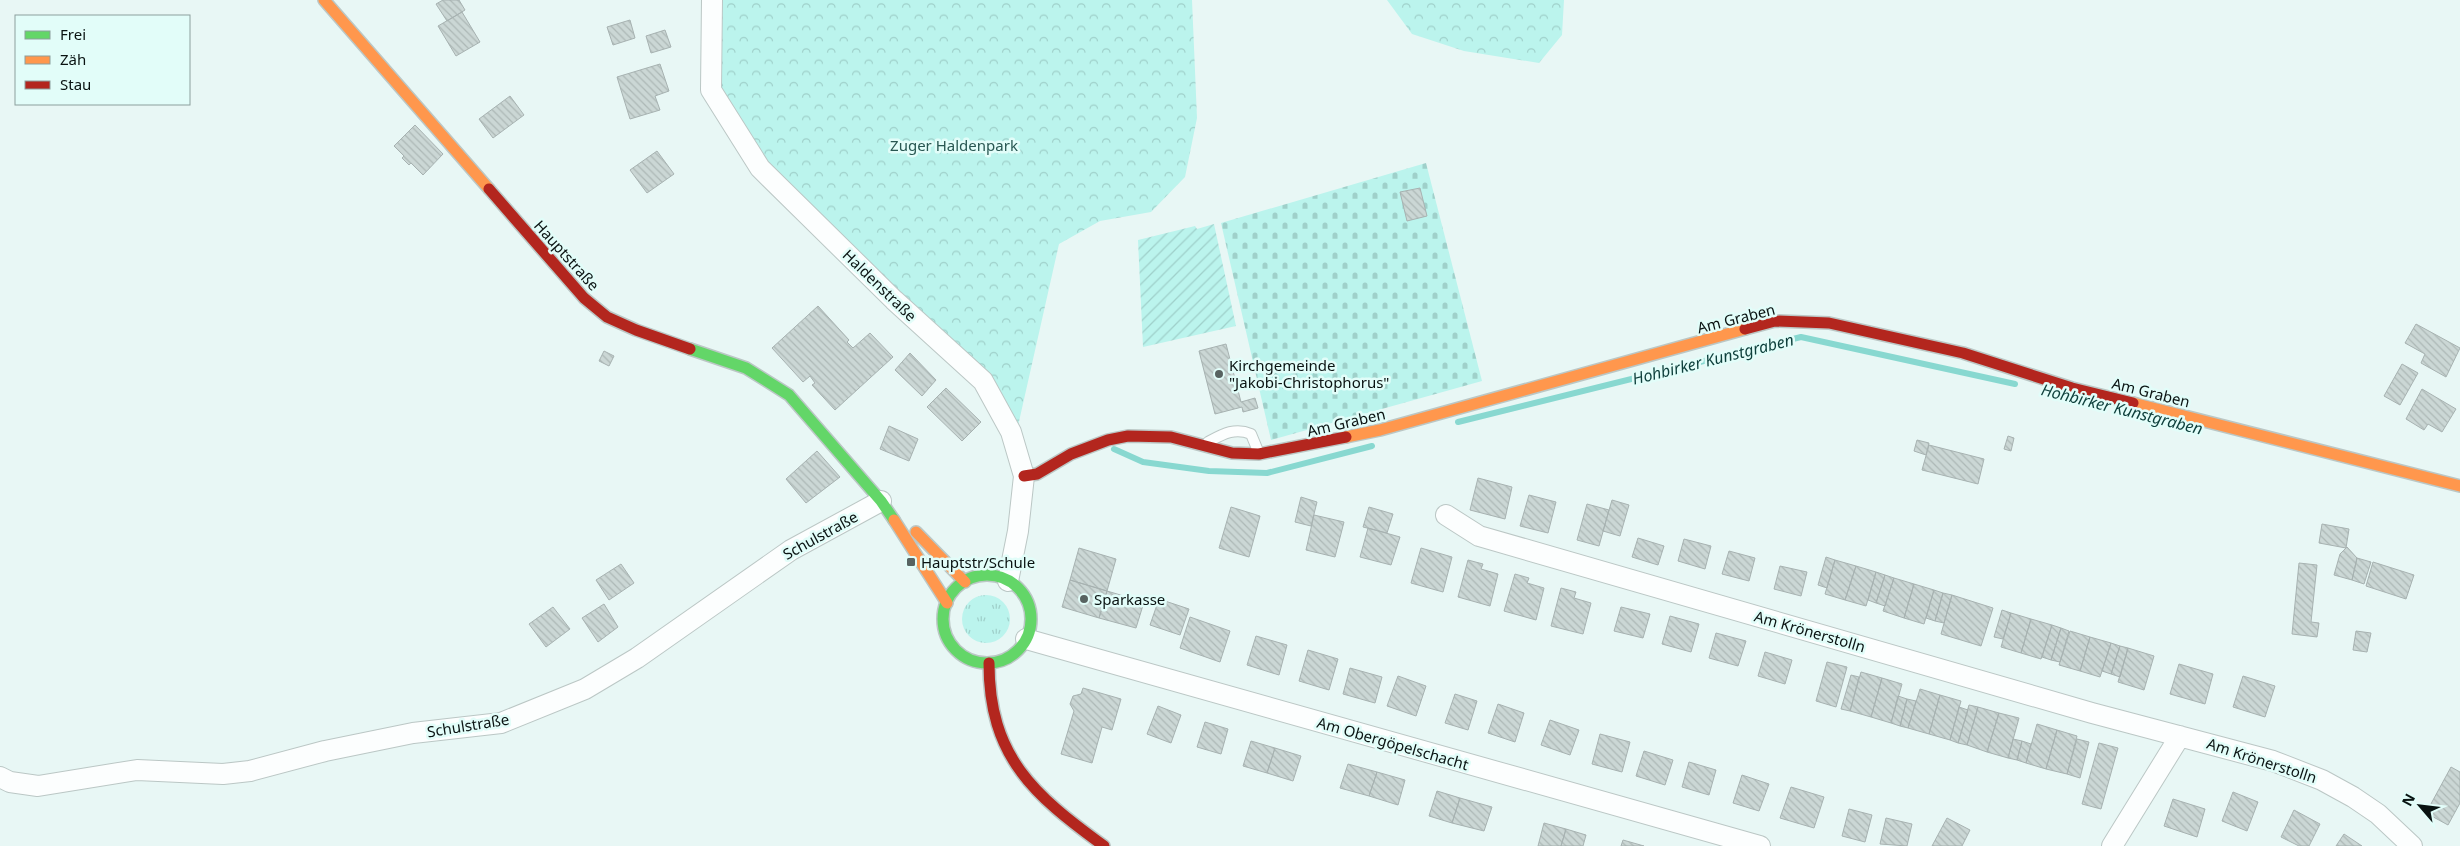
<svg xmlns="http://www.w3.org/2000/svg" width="2460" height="846" font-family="'Noto Sans',sans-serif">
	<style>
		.grass { fill: url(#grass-tufts) }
		.forest { fill: url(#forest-crowns) }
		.cemetery { fill: url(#cemetery-stones) }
		.garden { fill: url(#garden-furrows) }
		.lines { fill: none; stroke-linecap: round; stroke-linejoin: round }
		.stream { stroke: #88d8d0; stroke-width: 6 }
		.building { fill: url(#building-back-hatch); stroke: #a7b2b1 }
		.lane-casing { stroke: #bbc7c5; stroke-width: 12 }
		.street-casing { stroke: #bbc7c5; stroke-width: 22 }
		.fast-casing { stroke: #bbc7c5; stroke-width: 14 }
		.slow-casing { stroke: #bbc7c5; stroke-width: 14 }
		.jam-casing { stroke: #bbc7c5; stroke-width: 14 }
		.lane { stroke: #fcfefe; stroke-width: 10 }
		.street { stroke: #fcfefe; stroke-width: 20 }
		.fast { stroke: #63d668; stroke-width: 11 }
		.slow { stroke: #ff974d; stroke-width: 11 }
		.jam { stroke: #b3261e; stroke-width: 11 }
		.poi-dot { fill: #586361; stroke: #e2fdf9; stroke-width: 2 }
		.labels { text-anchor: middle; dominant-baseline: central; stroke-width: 5; stroke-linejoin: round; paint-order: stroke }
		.park-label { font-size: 15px; fill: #285752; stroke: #e2fdf9 }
		.street-label { font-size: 15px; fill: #0a1312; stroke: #e2fdf9 }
		.poi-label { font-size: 15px; fill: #0a1312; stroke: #e2fdf9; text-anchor: start }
		.water-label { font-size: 16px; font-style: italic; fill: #0d3f3b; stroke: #e2fdf9 }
	</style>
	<defs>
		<pattern id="grass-tufts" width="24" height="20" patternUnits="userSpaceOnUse" patternTransform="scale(1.25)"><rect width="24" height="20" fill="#bbf4ed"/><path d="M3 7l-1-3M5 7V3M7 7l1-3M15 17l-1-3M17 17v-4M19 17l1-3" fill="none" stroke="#9fd0ca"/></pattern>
		<pattern id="forest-crowns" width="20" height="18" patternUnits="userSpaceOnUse" patternTransform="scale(1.25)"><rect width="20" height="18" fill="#bbf4ed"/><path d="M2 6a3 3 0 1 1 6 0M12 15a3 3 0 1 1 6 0" fill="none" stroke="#9fd0ca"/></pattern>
		<pattern id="cemetery-stones" width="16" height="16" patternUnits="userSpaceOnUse" patternTransform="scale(1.25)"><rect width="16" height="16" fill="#bbf4ed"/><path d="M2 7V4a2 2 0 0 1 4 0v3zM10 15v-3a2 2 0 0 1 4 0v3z" fill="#9fd0ca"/></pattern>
		<pattern id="garden-furrows" width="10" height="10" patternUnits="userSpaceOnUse" patternTransform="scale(1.25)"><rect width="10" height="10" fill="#bbf4ed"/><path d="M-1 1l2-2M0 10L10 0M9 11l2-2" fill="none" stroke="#9fd0ca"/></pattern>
		<pattern id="building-back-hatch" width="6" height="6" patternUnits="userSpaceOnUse" patternTransform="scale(1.25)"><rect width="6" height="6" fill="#cbd7d5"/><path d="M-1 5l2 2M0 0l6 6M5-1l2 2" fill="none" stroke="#adb8b6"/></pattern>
	</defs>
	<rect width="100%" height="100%" fill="#e8f7f5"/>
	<!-- grass -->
	<path class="grass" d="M962 619a24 24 0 1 1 48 0a24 24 0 1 1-48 0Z"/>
	<!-- forest -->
	<path class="forest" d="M717,0h475l5,118 -12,59 -34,35 -51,9 -41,23 -41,182 -118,-131 -135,-129 -48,-79z
		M1387,0h177l-2,35 -23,28 -75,-12 -52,-17z"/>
	<!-- cemetery -->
	<path class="cemetery" d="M1426,163l56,218 -211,59 -50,-217z"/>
	<!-- garden -->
	<path class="garden" d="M1214,224l22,102 -93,21 -5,-107 57,-14 2,3z"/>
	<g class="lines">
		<!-- stream -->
		<path class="stream" d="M1458,422l343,-85 214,47
			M1114,449l29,13 66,9 58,2 105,-27"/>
	</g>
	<!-- building -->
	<path class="building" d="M443,0h16l6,10 -18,11 -11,-17z
		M462,12l18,30 -24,14 -18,-30z
		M630,20l5,18 -22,7 -6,-18z
		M665,30l6,17 -20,6 -5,-17z
		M660,64l9,27 -14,5 5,14 -30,9 -13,-42z
		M510,96l14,19 -31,23 -14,-19z
		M415,125l28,29 -20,21 -12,-12 -2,2 -7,-7 2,-2 -10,-10z
		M657,151l17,23 -27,19 -17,-23z
		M1420,188l7,28 -20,5 -7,-29z
		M818,306l31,34 -2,2 6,6 17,-15 23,24 -58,53 -23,-25 3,-2 -5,-7 -7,6 -31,-34z
		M2416,324l44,24 -14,29 -25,-14 4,-9 -20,-11z
		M1226,344l15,58 14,-4 3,10 -15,4 -1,-5 -27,7 -16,-63z
		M604,351l10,5 -5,10 -10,-5z
		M910,353l26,27 -14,16 -27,-26z
		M2402,364l16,9 -18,32 -16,-9z
		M946,388l35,34 -19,19 -35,-34z
		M2422,389l34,20 -14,23 -14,-8 -4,6 -18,-11z
		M889,426l29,13 -9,22 -29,-12z
		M2008,436l6,2 -3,13 -7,-2z
		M1917,440l12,3 -3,12 -12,-4z
		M1929,445l55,14 -6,25 -56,-14z
		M817,451l23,26 -34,26 -20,-24z
		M1478,478l34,9 -7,32 -35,-9z
		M1529,495l27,7 -8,31 -28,-7z
		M1301,497l16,5 -6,24 -16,-4z
		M1612,500l17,5 -9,31 -17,-5z
		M1587,504l22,6 -10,36 -22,-6z
		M1231,507l29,9 -11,41 -30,-9z
		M1369,507l24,7 -6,19 -24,-6z
		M1314,515l30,7 -9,35 -29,-7z
		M2322,524l27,5 -3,19 -27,-5z
		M1368,528l32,9 -9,28 -31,-8z
		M1638,538l26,8 -6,19 -26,-8z
		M1684,539l27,7 -6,23 -27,-8z
		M2347,547l10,11 -5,22 -18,-5 6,-21z
		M1079,548l37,11 -9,32 -37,-11z
		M1421,548l31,9 -9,35 -32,-9z
		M1729,551l26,7 -6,23 -27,-7z
		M1826,557l9,3 -8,28 -9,-3z
		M2357,558l14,4 -7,22 -12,-4z
		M1468,560l15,4 -2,5 17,5 -8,32 -32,-9z
		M1835,560l21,6 -11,34 -20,-6z
		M2373,562l41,13 -8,24 -40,-13z
		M2299,563l18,2 -6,57 8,1 -2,14 -25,-3z
		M621,564l13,19 -25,17 -13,-20z
		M1780,566l27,6 -6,24 -27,-7z
		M1856,566l20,6 -10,34 -21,-6z
		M1876,572l9,3 -9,28 -8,-3z
		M1515,574l14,4 -2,5 17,5 -8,32 -32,-9z
		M1885,575l9,3 -9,28 -9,-3z
		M1894,578l20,6 -10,34 -21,-7z
		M1070,580l37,11 -8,27 -37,-11z
		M1914,584l20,6 -10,34 -20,-6z
		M1561,588l15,4 -2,6 17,5 -8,31 -32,-8z
		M1934,590l9,3 -8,28 -9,-3z
		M1107,591l37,11 -8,26 -37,-10z
		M1943,593l9,2 -8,28 -9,-2z
		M1952,595l41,13 -12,38 -40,-12z
		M1159,599l30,10 -9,26 -30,-10z
		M604,604l14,23 -20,15 -16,-24z
		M553,607l17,22 -24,18 -17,-23z
		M1621,607l29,7 -7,24 -29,-7z
		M2002,610l9,3 -8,26 -9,-2z
		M2011,613l20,6 -10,34 -20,-6z
		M1670,616l29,8 -8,28 -29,-8z
		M1190,617l40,14 -10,31 -40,-14z
		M2031,619l21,6 -11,34 -20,-6z
		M2052,625l9,3 -10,32 -9,-3z
		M2061,628l8,3 -9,31 -9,-2z
		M2070,631l20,6 -10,34 -21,-6z
		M2356,631l15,2 -4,19 -14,-2z
		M1716,633l30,8 -8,25 -29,-8z
		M1256,636l31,9 -8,30 -32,-10z
		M2090,637l21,6 -11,34 -20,-6z
		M2111,643l9,3 -9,28 -9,-3z
		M2120,646l8,2 -8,29 -9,-3z
		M2128,648l26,8 -10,34 -26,-8z
		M1308,650l30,9 -9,31 -30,-9z
		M1765,652l27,8 -7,24 -27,-8z
		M1827,662l20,5 -11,40 -20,-6z
		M2179,664l34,10 -8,30 -35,-10z
		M1350,668l32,9 -7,26 -32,-9z
		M1861,672l21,6 -11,39 -21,-6z
		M1851,675l8,2 -9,34 -9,-2z
		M1398,676l28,10 -10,30 -29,-10z
		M2243,676l32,10 -10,31 -32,-10z
		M1882,678l20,6 -11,39 -20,-6z
		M1083,688l38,11 -9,31 -10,-3 -10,36 -31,-9 13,-43 -4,-7 3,-8 8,-2z
		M1920,689l20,6 -11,39 -21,-6z
		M1455,694l22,7 -9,29 -23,-7z
		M1940,695l21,6 -11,39 -21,-6z
		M1898,696l9,3 -7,27 -9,-3z
		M1907,699l9,2 -8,27 -8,-2z
		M1498,704l26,9 -9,29 -27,-9z
		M1969,705l9,2 -11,38 -9,-2z
		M1158,706l23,9 -10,28 -24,-9z
		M1959,707l9,3 -10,33 -8,-3z
		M1978,707l21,6 -12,39 -20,-7z
		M1999,713l20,5 -11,40 -21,-6z
		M1550,720l29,10 -9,25 -29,-10z
		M1205,722l23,7 -7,25 -24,-7z
		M2037,724l20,6 -11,39 -20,-6z
		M2057,730l20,6 -10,38 -21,-5z
		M1600,734l30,8 -8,30 -30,-8z
		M2013,739l9,2 -5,19 -9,-2z
		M2077,739l12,3 -9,36 -13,-4z
		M1251,741l24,7 -8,25 -24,-7z
		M2022,741l9,3 -5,19 -9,-3z
		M2099,743l19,5 -17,61 -19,-5z
		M1275,748l26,8 -8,25 -26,-8z
		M1644,751l29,9 -8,25 -29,-9z
		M1689,762l27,8 -7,25 -27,-8z
		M1348,764l29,8 -8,24 -29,-8z
		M2451,767l9,5v31l-12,22 -22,-12z
		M1377,772l28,8 -7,25 -29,-9z
		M1742,775l27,9 -10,27 -26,-8z
		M1791,787l33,10 -10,31 -34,-10z
		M1437,791l23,7 -8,25 -23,-7z
		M2233,792l25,10 -11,29 -25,-10z
		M1460,798l32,9 -8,24 -32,-8z
		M2173,799l32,10 -8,28 -33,-11z
		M1849,809l23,6 -7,27 -23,-6z
		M2294,810l26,14 -11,22h-10l-18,-9z
		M1886,818l26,6 -5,22 -27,-2z
		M1947,818l23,12 -8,16h-30z
		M1544,823l22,6 -5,17h-23z
		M1566,829l20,6 -3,11h-22z
		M2344,834l18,12h-26z
		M1623,840l21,6h-23z"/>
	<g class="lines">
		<defs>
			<path id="lane" d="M1208,442c15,-8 27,-15 43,-8l7,17"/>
			<path id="street" d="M712,0l-1,90 49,78 134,132 89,81 28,51 13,44 -6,55 -10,50
				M1446,515l33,21 613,177 181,48 49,19 31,17 25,17 34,32
				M1026,639l734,207
				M0,777l10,5 28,4 99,-16 86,4 27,-3 75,-20 88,-18 88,-10 84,-34 52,-31 154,-108 90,-49
				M2112,846l68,-110"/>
			<path id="fast" d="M690,349l56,19 43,27 92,106 13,19
				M943 619a44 44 0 1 1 88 0a44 44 0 1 1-88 0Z"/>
			<path id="slow" d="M324,0l165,189
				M2133,403l327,83
				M1346,437l34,-7 365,-101
				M894,520l53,83
				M916,532l49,50"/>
			<path id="jam" d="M489,189l95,109 23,19 29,13 54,19
				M1745,329l30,-8 54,2 134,30 109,35 61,15
				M1024,476l13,-2 34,-20 37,-14 20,-4 43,1 61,16 27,1 87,-17
				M989,663c0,94 45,132 115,183"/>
		</defs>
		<!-- lane casing -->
		<use href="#lane" class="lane-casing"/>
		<!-- street casing -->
		<use href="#street" class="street-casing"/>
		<!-- fast casing -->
		<use href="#fast" class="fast-casing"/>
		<!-- slow casing -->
		<use href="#slow" class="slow-casing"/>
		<!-- jam casing -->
		<use href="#jam" class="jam-casing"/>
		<!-- lane -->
		<use href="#lane" class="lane"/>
		<!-- street -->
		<use href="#street" class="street"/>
		<!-- fast -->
		<use href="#fast" class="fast"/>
		<!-- slow -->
		<use href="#slow" class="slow"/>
		<!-- jam -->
		<use href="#jam" class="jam"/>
	</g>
	<!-- markers -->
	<g class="poi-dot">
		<circle cx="1219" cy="374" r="5"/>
		<rect x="906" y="557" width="10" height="10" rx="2.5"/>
		<circle cx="1084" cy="599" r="5"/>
	</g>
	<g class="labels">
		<!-- park labels -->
		<g class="park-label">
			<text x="954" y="145">Zuger Haldenpark</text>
		</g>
		<!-- street labels -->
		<g class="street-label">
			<text transform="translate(567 255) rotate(48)">Hauptstraße</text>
			<text transform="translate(880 285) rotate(44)">Haldenstraße</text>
			<text transform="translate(1736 318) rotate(-14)">Am Graben</text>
			<text transform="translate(2151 392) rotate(14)">Am Graben</text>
			<text transform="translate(1346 422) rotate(-13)">Am Graben</text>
			<text transform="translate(820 535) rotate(-29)">Schulstraße</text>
			<text transform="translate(1810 631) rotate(16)">Am Krönerstolln</text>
			<text transform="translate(468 725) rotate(-9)">Schulstraße</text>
			<text transform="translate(1393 743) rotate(16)">Am Obergöpelschacht</text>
			<text transform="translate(2262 760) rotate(18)">Am Krönerstolln</text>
		</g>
		<!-- poi labels -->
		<g class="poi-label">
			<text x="1229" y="365">Kirchgemeinde<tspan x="1229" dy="17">"Jakobi-Christophorus"</tspan></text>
			<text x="921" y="562">Hauptstr/Schule</text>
			<text x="1094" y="599">Sparkasse</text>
		</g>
		<!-- water labels -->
		<g class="water-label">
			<text transform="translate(1713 359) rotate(-14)">Hohbirker Kunstgraben</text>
			<text transform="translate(2122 409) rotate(14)">Hohbirker Kunstgraben</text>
		</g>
	</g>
	<!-- legend -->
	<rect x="15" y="15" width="175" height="90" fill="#e2fdf9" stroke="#8c9f9d"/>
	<rect x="25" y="31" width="25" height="8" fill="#63d668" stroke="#8c9f9d"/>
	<text x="60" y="40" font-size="15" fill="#0a1312">Frei</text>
	<rect x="25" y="56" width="25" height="8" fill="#ff974d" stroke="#8c9f9d"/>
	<text x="60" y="65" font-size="15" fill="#0a1312">Zäh</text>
	<rect x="25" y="81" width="25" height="8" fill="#b3261e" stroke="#8c9f9d"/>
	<text x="60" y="90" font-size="15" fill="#0a1312">Stau</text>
	<!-- north arrow -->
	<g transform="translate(2420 806) rotate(298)" stroke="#e2fdf9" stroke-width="4" paint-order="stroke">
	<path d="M0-4L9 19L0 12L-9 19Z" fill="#0a1312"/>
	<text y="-8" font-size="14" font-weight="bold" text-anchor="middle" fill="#0a1312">N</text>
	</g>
</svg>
